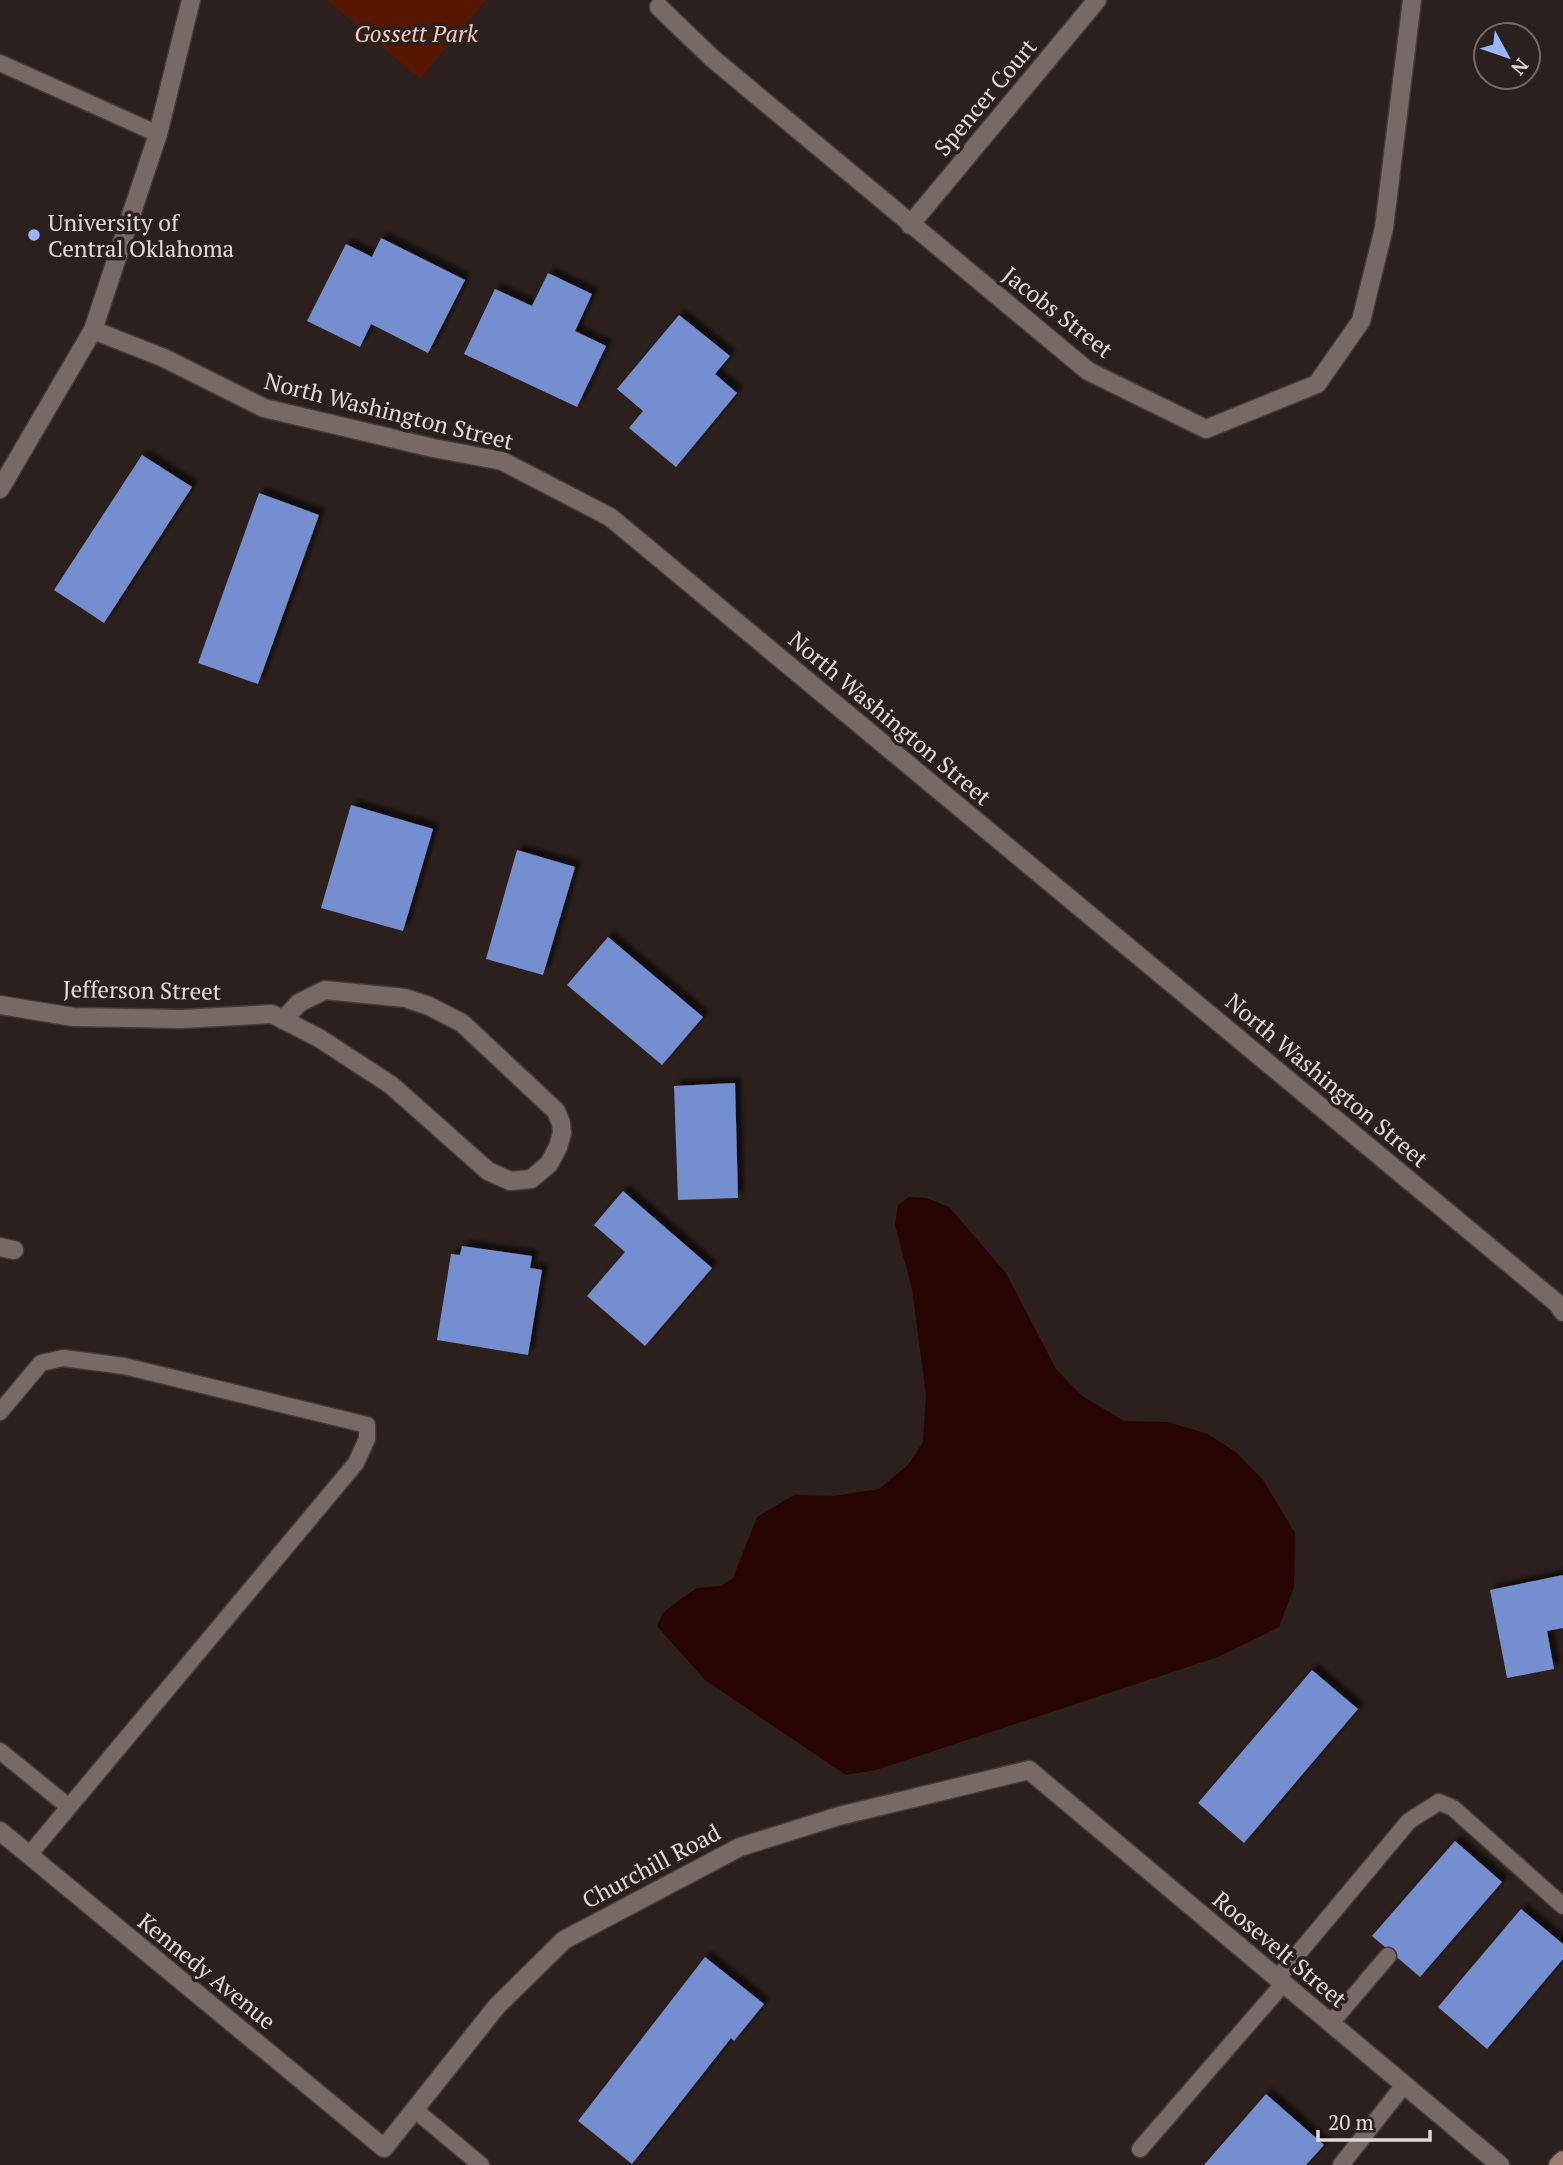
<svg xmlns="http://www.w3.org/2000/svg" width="1563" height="2165" font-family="'PT Serif',serif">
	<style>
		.green { fill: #561600 }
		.water { fill: #270500 }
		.building { fill: #758ecf; filter: url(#shadow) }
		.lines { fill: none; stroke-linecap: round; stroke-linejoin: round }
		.service-casing { stroke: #443c39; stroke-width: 19 }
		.minor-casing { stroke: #443c39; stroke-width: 21 }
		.tertiary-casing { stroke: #443c39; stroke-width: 21 }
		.secondary-casing { stroke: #443c39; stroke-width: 21 }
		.service { stroke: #776a66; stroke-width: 16 }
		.minor { stroke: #776a66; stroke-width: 18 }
		.tertiary { stroke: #776a66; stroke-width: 18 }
		.secondary { stroke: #9f7b6f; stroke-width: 18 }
		.poi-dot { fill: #99b5fd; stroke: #2b201d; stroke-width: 2.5 }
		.labels { text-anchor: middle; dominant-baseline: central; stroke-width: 7; stroke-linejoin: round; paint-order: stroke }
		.park-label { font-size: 23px; font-style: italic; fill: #f4cabb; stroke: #2b201d }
		.street-label { font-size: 23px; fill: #e1d9d7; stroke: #2b201d }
		.poi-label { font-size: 23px; fill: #e1d9d7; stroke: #2b201d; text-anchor: start }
	</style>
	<defs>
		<filter id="shadow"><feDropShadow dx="6" dy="-6" stdDeviation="2" flood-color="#0009"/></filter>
	</defs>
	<rect width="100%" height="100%" fill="#2b201d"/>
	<!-- green -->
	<path class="green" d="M327,0h159l-66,79z"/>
	<!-- water -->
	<path class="water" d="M909,1197l17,1 23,9 57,66 50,96 26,27 42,25 44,1 40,12 29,19 26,27 32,53 -1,54 -15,40 -61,30 -342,113 -30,5 -141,-95 -48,-54 6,-13 16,-13 18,-12 24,-2 12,-8 24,-61 37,-22 39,1 46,-7 29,-24 15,-23 3,-47 -14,-106 -17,-64 3,-20z"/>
	<!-- building -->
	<path class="building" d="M381,238l84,42 -37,73 -57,-29 -11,23 -53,-26 39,-77 26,13z
		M548,273l44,21 -17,37 31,15 -29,61 -113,-53 31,-65 37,17z
		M679,315l51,41 -15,18 22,19 -61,74 -47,-39 14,-17 -26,-22z
		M142,455l50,32 -88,136 -50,-33z
		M259,493l60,22 -61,169 -60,-21z
		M351,805l82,24 -30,102 -82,-23z
		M517,850l58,17 -32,108 -57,-16z
		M608,937l95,80 -41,48 -95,-80z
		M735,1083l3,115 -60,2 -4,-114z
		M623,1191l89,77 -67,78 -58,-50 38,-44 -31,-27z
		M462,1246l70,10 -2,12 12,2 -14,85 -91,-15 14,-86 9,1z
		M1563,1575v53l-16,3 7,38 -47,9 -17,-88z
		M1312,1670l46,39 -114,134 -46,-40z
		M1455,1841l47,41 -82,95 -48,-41z
		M1521,1909l42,35v15l-76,90 -49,-42z
		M705,1957l59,47 -30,37 -3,-3 -99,126 -54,-43z
		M1266,2094l58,51 -18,20h-102z"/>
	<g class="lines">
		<defs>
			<path id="service" d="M0,63l158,71
				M0,1412l41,-49 22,-5 61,8 243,59v14l-11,24 -327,392
				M0,1751l69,56
				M1277,1979l132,-158 30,-19 14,6 110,98
				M1331,2023l57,-67
				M415,2110l66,55
				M1140,2149l143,-165
				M1341,2165l63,-80"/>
			<path id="minor" d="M659,7l53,51 376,313 118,58 111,-45 44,-63 23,-93 28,-228
				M910,225l187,-225
				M93,330l71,28 100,50 169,40 69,13 108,56 948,787 5,8
				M0,1005l73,12 109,2 90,-5 47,24 72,47 97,86 22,10 21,-2 18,-15 9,-17 4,-14 -1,-10 -5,-12 -94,-88 -33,-17 -24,-8 -80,-8 -26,13 -16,17
				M0,1247l14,3
				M0,1831l384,317 113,-142 67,-66 176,-93 99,-31 190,-46 471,395"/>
			<path id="tertiary" d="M0,489l93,-159 65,-196 33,-134"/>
			<path id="secondary" d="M1558,2165l5,-5"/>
		</defs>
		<!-- service casing -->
		<use href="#service" class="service-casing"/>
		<!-- minor casing -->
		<use href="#minor" class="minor-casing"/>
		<!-- tertiary casing -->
		<use href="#tertiary" class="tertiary-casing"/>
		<!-- secondary casing -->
		<use href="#secondary" class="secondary-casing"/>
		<!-- service -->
		<use href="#service" class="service"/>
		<!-- minor -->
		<use href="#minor" class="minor"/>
		<!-- tertiary -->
		<use href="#tertiary" class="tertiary"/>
		<!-- secondary -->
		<use href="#secondary" class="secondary"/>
	</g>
	<!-- markers -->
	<circle class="poi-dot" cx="34" cy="235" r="7"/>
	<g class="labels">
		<!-- park labels -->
		<g class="park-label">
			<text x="416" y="33">Gossett Park</text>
		</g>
		<!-- street labels -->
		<g class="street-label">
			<text transform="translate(985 97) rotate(-50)">Spencer Court</text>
			<text transform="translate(1058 312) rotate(38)">Jacobs Street</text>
			<text transform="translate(389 411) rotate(14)">North Washington Street</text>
			<text transform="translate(890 718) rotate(40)">North Washington Street</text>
			<text transform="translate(142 990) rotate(1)">Jefferson Street</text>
			<text transform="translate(1327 1080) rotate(40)">North Washington Street</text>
			<text transform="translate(651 1866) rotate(-28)">Churchill Road</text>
			<text transform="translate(1280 1949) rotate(40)">Roosevelt Street</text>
			<text transform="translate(207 1971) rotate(39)">Kennedy Avenue</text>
		</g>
		<!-- poi labels -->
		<g class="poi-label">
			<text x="48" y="222">University of<tspan x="48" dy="26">Central Oklahoma</tspan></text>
		</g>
	</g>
	<!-- north arrow -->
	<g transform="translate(1507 56) rotate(130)"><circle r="33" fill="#2b201d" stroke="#746a67" stroke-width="2"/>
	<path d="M0-5L12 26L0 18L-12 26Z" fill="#99b5fd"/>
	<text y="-10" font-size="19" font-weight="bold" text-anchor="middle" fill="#e1d9d7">N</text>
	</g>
	<!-- scale -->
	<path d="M1318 2130v10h112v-10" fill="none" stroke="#e1d9d7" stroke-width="3.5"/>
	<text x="1328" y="2130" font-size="21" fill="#e1d9d7" stroke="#2b201d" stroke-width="5" paint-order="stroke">20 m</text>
</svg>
